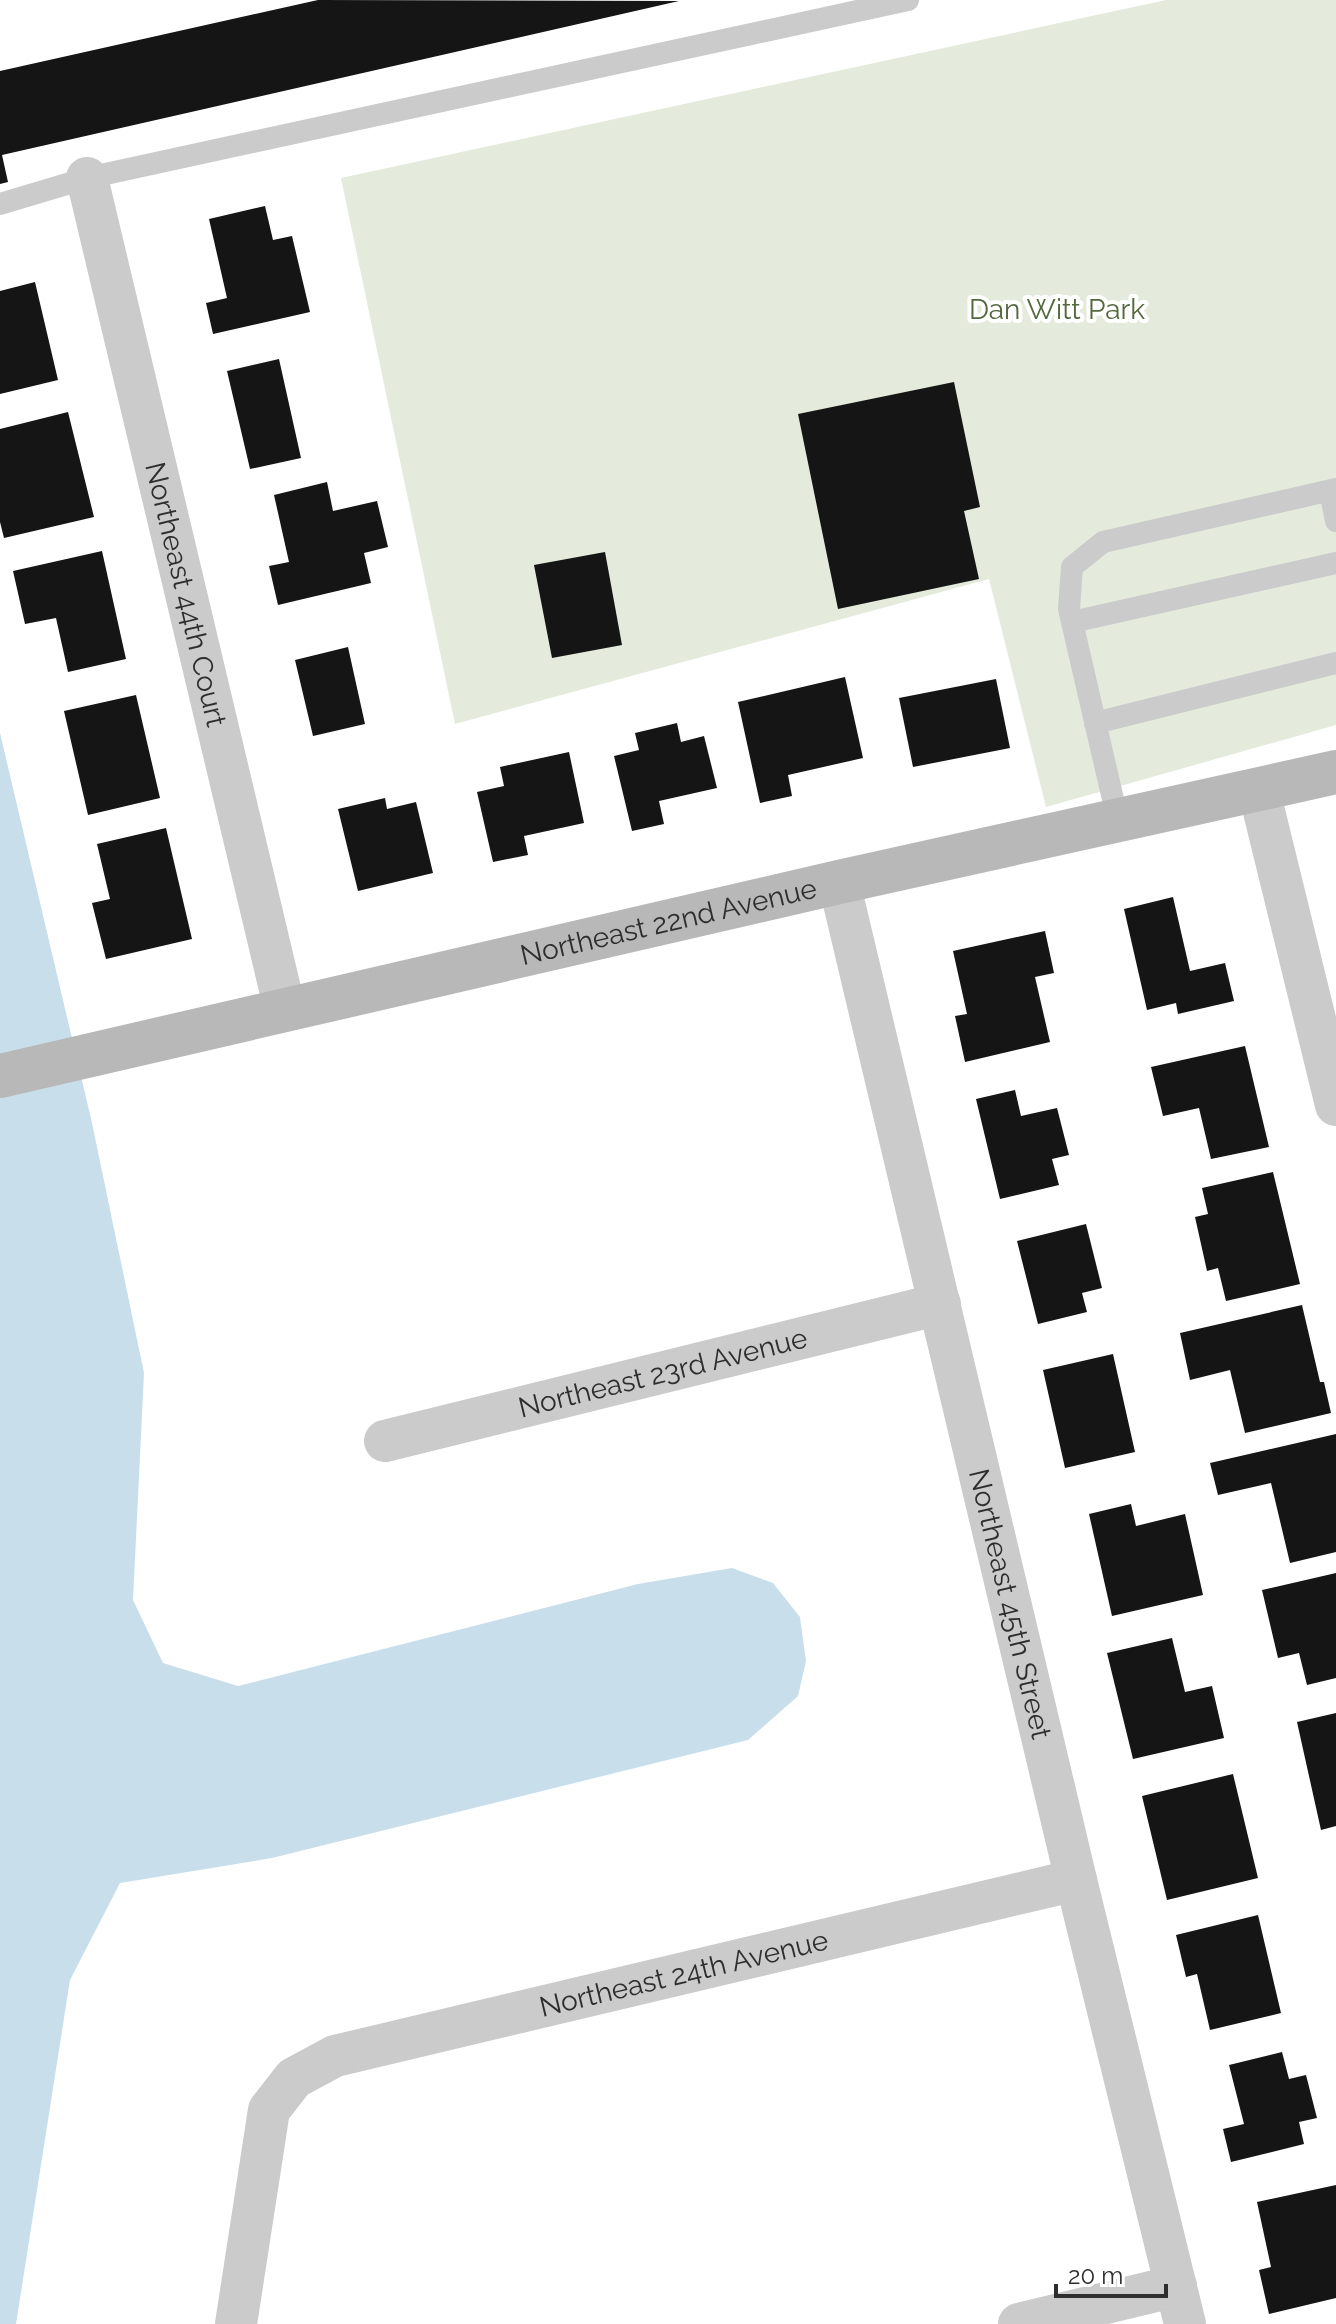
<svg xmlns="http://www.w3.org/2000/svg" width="1336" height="2324" font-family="Raleway,sans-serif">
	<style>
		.green { fill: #e4ebdc }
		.water { fill: #c8deea }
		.building { fill: #151515 }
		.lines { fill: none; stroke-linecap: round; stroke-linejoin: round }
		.lane { stroke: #cbcbcb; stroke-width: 22 }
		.street { stroke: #cbcbcb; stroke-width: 42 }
		.secondary { stroke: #b8b8b8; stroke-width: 44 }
		.labels { text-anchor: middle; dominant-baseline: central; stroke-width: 8; stroke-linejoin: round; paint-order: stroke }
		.park-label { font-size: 28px; fill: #53683d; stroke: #fff }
		.street-label { font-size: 28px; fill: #2e2e2e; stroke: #fff }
	</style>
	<rect width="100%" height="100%" fill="#fff"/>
	<!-- green -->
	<path class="green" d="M1166,0h170v725l-290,82 -57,-228 -534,145 -114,-546z"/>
	<!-- water -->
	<path class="water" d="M0,733l92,390 52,250 -11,227 30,63 75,23 400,-102 94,-16 41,15 27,34 6,44 -8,35 -50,44 -476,118 -152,25 -50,97 -54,344h-16z"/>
	<!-- building -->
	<path class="building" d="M318,0l361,1 -677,154 6,27 -8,2v-113z
		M265,206l8,34 19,-4 18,76 -97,22 -7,-31 21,-5 -18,-79z
		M35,282l23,98 -58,14v-103z
		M279,359l22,99 -51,11 -23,-98z
		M954,382l26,125 -16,4 15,68 -141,30 -40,-195z
		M68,412l26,105 -90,21 -4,-16v-93z
		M327,482l6,29 44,-10 11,46 -24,6 7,30 -93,22 -9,-39 20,-4 -15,-67z
		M102,551l24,108 -58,13 -12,-54 -31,6 -12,-53z
		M605,552l17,93 -70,13 -18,-93z
		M348,647l17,77 -52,12 -18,-76z
		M845,677l18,81 -75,17 4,21 -32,7 -22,-101z
		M996,679l14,69 -97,19 -14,-69z
		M136,695l24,103 -72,17 -24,-104z
		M677,723l4,19 23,-6 13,52 -58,13 5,23 -32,7 -18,-75 25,-6 -4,-17z
		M569,752l15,71 -60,13 4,19 -35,7 -16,-70 27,-6 -4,-19z
		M385,798l2,11 29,-7 17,71 -75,18 -20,-82z
		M166,828l26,111 -86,20 -14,-56 18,-4 -13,-55z
		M1173,897l17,74 35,-8 9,38 -56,13 -2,-11 -29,7 -23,-101z
		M1045,931l9,42 -19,4 15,65 -85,20 -10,-46 12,-2 -14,-63z
		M1245,1046l24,101 -58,12 -12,-51 -36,8 -12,-49z
		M1015,1090l6,26 36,-8 12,47 -17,4 7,26 -59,14 -24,-100z
		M1273,1172l27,112 -74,17 -8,-33 -11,3 -12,-54 13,-3 -6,-26z
		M1086,1224l16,64 -20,5 5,19 -49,12 -21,-83z
		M1302,1305l18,77h4l7,31 -86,20 -15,-63 -40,10 -10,-47z
		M1113,1354l22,98 -70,16 -22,-98z
		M1336,1434v118l-46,11 -19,-80 -53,12 -8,-32z
		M1131,1504l5,22 49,-12 18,81 -91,21 -23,-102z
		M1336,1573v105l-29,7 -8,-32 -21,5 -16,-68z
		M1172,1638l13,54 27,-6 12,52 -91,21 -26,-106z
		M1336,1713v113l-15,4 -24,-108z
		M1233,1774l25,104 -91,22 -25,-104z
		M1258,1915l23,98 -71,17 -13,-56 -11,3 -10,-42z
		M1282,2052l7,27 17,-4 11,43 -18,4 5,22 -73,18 -8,-33 21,-5 -15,-59z
		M1336,2185v113l-67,16 -10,-44 12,-3 -14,-65z"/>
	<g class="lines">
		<!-- lane -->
		<path class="lane" d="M0,204l87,-26 821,-178
			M1330,491l6,30
			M1072,622l264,-59
			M1095,723l241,-60
			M1118,821l-49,-212 3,-42 31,-25 233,-53"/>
		<!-- street -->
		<g class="street">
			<path id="s1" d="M87,178l198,832"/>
			<path d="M1259,791l77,314"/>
			<path id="s2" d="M839,882l237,998 109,444"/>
			<path id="s3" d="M385,1441l555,-137"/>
			<path id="s4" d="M236,2324l33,-214 25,-32 41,-22 741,-176"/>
			<path d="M1019,2324l157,-38"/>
		</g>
		<!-- secondary -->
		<path class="secondary" id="s5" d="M0,1076l839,-194 497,-110"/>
	</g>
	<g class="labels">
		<!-- park labels -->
		<g class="park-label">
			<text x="1057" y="309">Dan Witt Park</text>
		</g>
		<!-- street labels -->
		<g class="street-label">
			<text stroke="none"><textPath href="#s1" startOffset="428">Northeast 44th Court</textPath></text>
			<text stroke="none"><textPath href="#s5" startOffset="686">Northeast 22nd Avenue</textPath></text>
			<text stroke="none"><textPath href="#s3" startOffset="286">Northeast 23rd Avenue</textPath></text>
			<text stroke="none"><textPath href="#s2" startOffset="742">Northeast 45th Street</textPath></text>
			<text stroke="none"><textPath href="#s4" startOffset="662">Northeast 24th Avenue</textPath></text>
		</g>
	</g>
	<!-- scale -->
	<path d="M1056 2284v12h110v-12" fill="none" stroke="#2e2e2e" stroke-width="4"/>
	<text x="1068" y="2284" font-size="24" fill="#2e2e2e" stroke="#ffffff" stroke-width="6" paint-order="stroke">20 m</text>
</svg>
